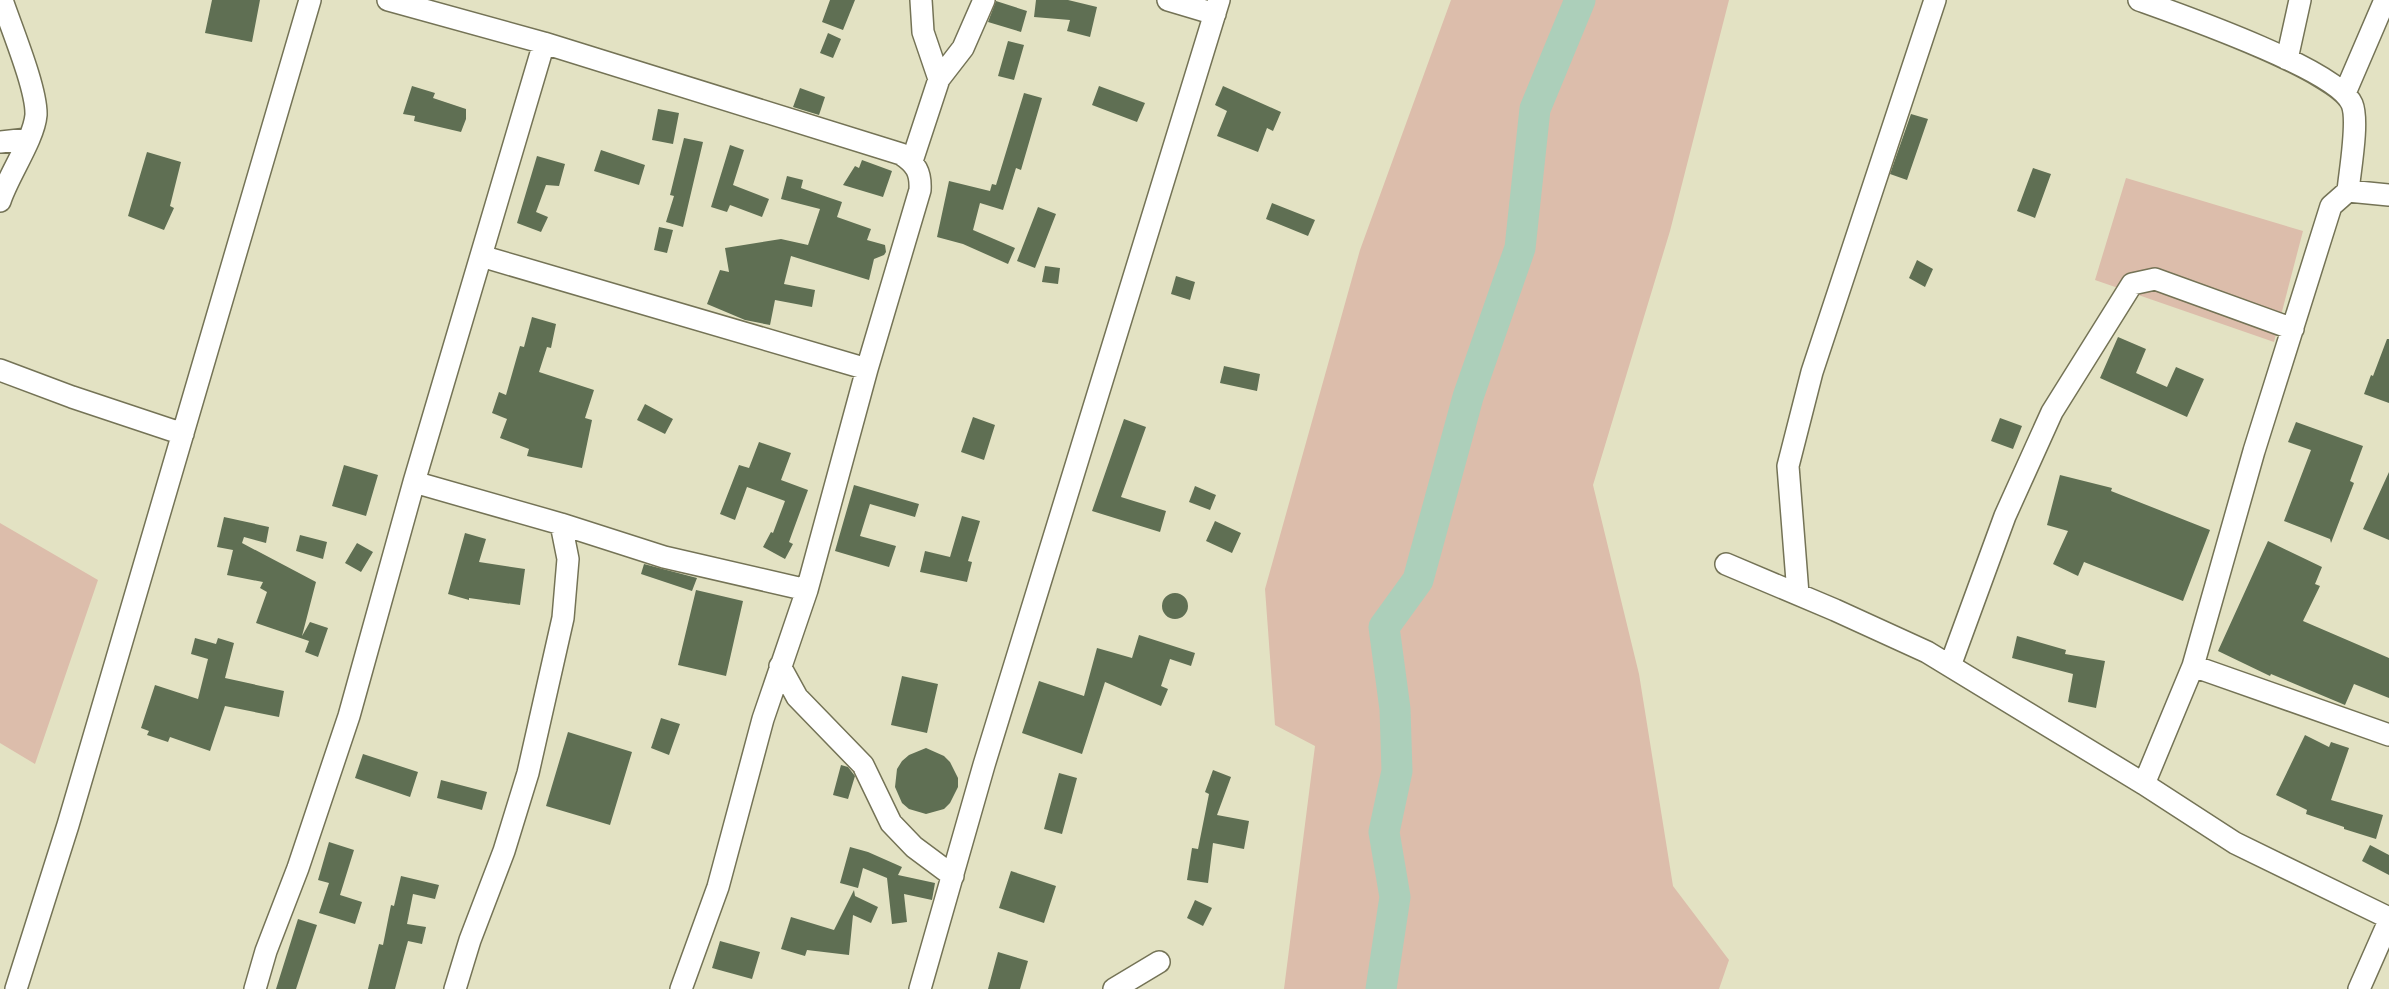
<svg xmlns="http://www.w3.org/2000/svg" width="2389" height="989" font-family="'PT Sans',sans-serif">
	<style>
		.green { fill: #dcbdab }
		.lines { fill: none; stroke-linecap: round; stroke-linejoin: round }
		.river { stroke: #accfba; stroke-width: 31 }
		.building { fill: #5f6f53 }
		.minor-casing { stroke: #747356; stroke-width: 24 }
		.minor { stroke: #fff; stroke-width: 21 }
	</style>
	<rect width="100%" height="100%" fill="#e3e2c3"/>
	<!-- green -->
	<path class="green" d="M1451,0h278l-59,231 -77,254 46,189 34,212 56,74 -10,29h-435l31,-243 -40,-21 -10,-136 95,-339z
		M2126,178l177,53 -29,111 -179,-62z
		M0,523l98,57 -63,184 -35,-21z"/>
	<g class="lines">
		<!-- river -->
		<path class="river" d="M1381,989l14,-92 -11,-65 13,-61 -2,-62 -11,-82 34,-47 50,-183 52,-149 15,-139 45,-109"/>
	</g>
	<!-- building -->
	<path class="building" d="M212,0h48l-8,42 -47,-9z
		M830,0h25l-12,30 -21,-8z
		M1036,0h32l29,7 -7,30 -23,-6 3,-11 -36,-3z
		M996,1l31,10 -6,21 -33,-10z
		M828,33l13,6 -8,19 -13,-5z
		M1008,41l16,4 -10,35 -16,-4z
		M412,86l23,7 -2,5 33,11v10l-5,13 -47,-11 1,-5 -12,-2z
		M1099,86l46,17 -8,19 -45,-17z
		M1223,86l58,26 -8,19 -6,-3 -9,24 -41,-16 10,-25 -12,-6z
		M800,88l25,9 -6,18 -26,-8z
		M1024,93l18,5 -21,72 -5,-2 -13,42 -23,-7 -7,27 42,18 -7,16 -45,-20 -26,-7 12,-56 41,10 2,-7 4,1z
		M658,109l21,4 -6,31 -21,-4z
		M1911,114l17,5 -21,61 -17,-6z
		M684,138l19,4 -20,85 -17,-5 8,-26 -4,-1z
		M730,145l14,5 -11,35 36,14 -7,18 -32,-12 -3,7 -16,-5z
		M601,150l44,15 -6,20 -45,-14z
		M147,152l34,10 -11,44 4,2 -10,22 -36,-14z
		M537,156l28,8 -6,22 -13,-1 -10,27 12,5 -7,15 -24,-9z
		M862,160l30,11 -9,26 -40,-12 12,-19 4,2z
		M2033,168l18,6 -16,44 -18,-7z
		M787,176l16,4 -2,8 41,14 -5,15 34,12 -4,11 18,5 1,7 -2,3 -10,4 -5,21 -78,-24 -7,28 31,6 -3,17 -37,-7 -5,25 -25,-5 -38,-16 13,-34 9,2 -4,-24 56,-9 27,6 12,-36 -39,-10z
		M1272,203l43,17 -7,16 -42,-17z
		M1038,207l18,7 -21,54 -18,-7z
		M659,227l14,3 -6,23 -13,-3z
		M1917,260l16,9 -8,18 -16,-9z
		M1045,266l15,2 -2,16 -16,-2z
		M1176,276l19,6 -5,18 -19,-6z
		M532,317l24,7 -5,24 -4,-1 -8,25 55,18 -9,28 7,2 -10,48 -55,-12 2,-7 -29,-11 7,-19 -15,-6 7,-21 7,3 14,-49 4,1z
		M2118,337l28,12 -10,24 31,14 9,-20 28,12 -17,38 -87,-39z
		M2387,339h2v64l-25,-9 7,-19 2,1z
		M1224,366l36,8 -3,17 -37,-8z
		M645,404l28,15 -8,15 -28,-14z
		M973,417l22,8 -11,35 -23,-8z
		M2000,418l22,8 -9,23 -22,-8z
		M1124,419l22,8 -25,70 45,14 -6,21 -68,-21z
		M2296,422l67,24 -13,35 4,2 -23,60 -1,-4 -46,-18 27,-71 -23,-8z
		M759,442l32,11 -10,27 27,10 -19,52 4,2 -8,15 -22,-12 8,-15 2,1 12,-32 -38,-14 -12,33 -15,-6 19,-49 10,3z
		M344,465l34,10 -12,41 -34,-10z
		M2389,472v68l-26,-11z
		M2060,475l52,13 -1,3 99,39 -27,71 -99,-39 -6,14 -25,-12 15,-33 -21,-6z
		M854,485l65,19 -4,13 -45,-13 -10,32 36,10 -7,21 -54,-16z
		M1195,486l21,9 -6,15 -21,-8z
		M962,516l18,5 -12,40 4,1 -5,20 -47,-10 5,-21 25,6z
		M224,517l45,10 -3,16 -22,-6 -2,6 74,39 -14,54 8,-14 18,6 -10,29 -13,-5 4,-11 -53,-18 11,-31 -7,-4 3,-6 -36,-7 6,-25 -16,-3z
		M1215,521l26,12 -9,20 -26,-12z
		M465,533l21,6 -7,23 46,7 -5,36 -51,-7v2l-21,-6z
		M300,535l27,7 -4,17 -27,-8z
		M2268,541l54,26 -7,17 5,2 -17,35 86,37v40l-35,-14 -9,21 -74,-31 -1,2 -52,-25z
		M357,543l16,9 -12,20 -16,-9z
		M644,564l53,14 -5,13 -51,-17z
		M696,590l47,11 -17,75 -48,-11z
		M1162 606a13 13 0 1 1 26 0a13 13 0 1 1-26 0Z
		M1139,635l56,18 -4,13 -21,-7 -9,27 7,3 -7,17 -56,-24 -23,72 -60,-21 17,-52 45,15 13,-48 35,10z
		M2017,636l49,14 -1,4 40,7 -9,47 -28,-6 5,-28 -61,-16z
		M195,638l21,6 2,-6 16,5 -9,35 59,13 -5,26 -54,-11 -15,45 -40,-14 -2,5 -21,-7 2,-4 -8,-3 14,-43 43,14 10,-40 -17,-5z
		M902,676l36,8 -11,49 -36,-8z
		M661,718l19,6 -11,31 -18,-7z
		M568,732l64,20 -22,73 -64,-19z
		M2305,735l24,12 2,-5 18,6 -18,52 52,15 -7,24 -32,-10v-2l-38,-13 1,-4 -31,-15z
		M926,748l18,8 6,6 8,16v9l-8,16 -6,6 -18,5 -17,-5 -7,-6 -7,-16 2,-18 5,-8 7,-6z
		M363,754l55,18 -8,25 -55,-19z
		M841,765l7,2 7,9 -7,23 -15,-4z
		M1213,770l18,7 -14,38 32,6 -5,28 -31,-6 -5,40 -21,-3 5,-32 6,1 11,-55 -4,-2z
		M1059,773l18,5 -15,56 -18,-5z
		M441,780l46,12 -5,18 -45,-12z
		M329,842l25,8 -14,45 22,7 -7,22 -36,-11 10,-30 -11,-3z
		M2370,845l19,10v20l-27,-14z
		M850,847l18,5 34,15 -4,8 37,8 -3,17 -28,-6 3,28 -15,2 -5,-46 -24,-10 -5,20 -18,-5z
		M1011,871l45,15 -12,37 -45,-15z
		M401,876l38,9 -4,14 -22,-5 -6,30 19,3 -4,17 -14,-3 -13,48h-27l11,-45 4,1 8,-40 3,1z
		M854,890l1,6 23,11 -7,16 -18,-8 -4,40 -42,-5 -2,6 -24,-7 10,-32 43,13z
		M1195,900l17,8 -9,18 -16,-8z
		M298,919l19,6 -21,64h-20z
		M720,941l40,11 -8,27 -40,-11z
		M998,952l30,9 -8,28h-32z"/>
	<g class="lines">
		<defs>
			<path id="minor" d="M388,0l156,43 357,111c15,10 20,18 19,36l-53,179 -60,221
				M921,0l2,32 16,47
				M1168,0l47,14
				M2139,0c39,14 199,70 213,104 7,17 -2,66 -4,87
				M2287,59l13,-59
				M2345,93l40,-93
				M0,142l28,-3
				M912,161l27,-82 24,-31 21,-48
				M0,201c8,-25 34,-62 36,-86 1,-26 -25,-88 -34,-115
				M481,256l386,113
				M0,370l72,27 111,37
				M414,482l130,-439
				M1726,564l109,46 92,42 217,132 91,59 154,75
				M1798,594l-10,-128 24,-94 123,-372
				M780,666l17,31 66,68 28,58 23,24 39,29
				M1950,666l55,-150 47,-104 80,-128 23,-5 138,50
				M2193,666l196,69
				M2144,784l49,-118 61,-215 77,-245 17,-15 41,4
				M16,989l52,-164 242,-825
				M255,989l11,-38 32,-83 51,-152 65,-234 147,42 103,33 143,33 -44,129 -45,168 -37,102
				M455,989l15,-49 34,-89 24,-78 35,-155 5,-59 -7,-35
				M920,989l64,-224 235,-765
				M1114,989l45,-27
				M2359,989l30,-68"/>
		</defs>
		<!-- minor casing -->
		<use href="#minor" class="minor-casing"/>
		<!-- minor -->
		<use href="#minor" class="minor"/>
	</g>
</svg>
